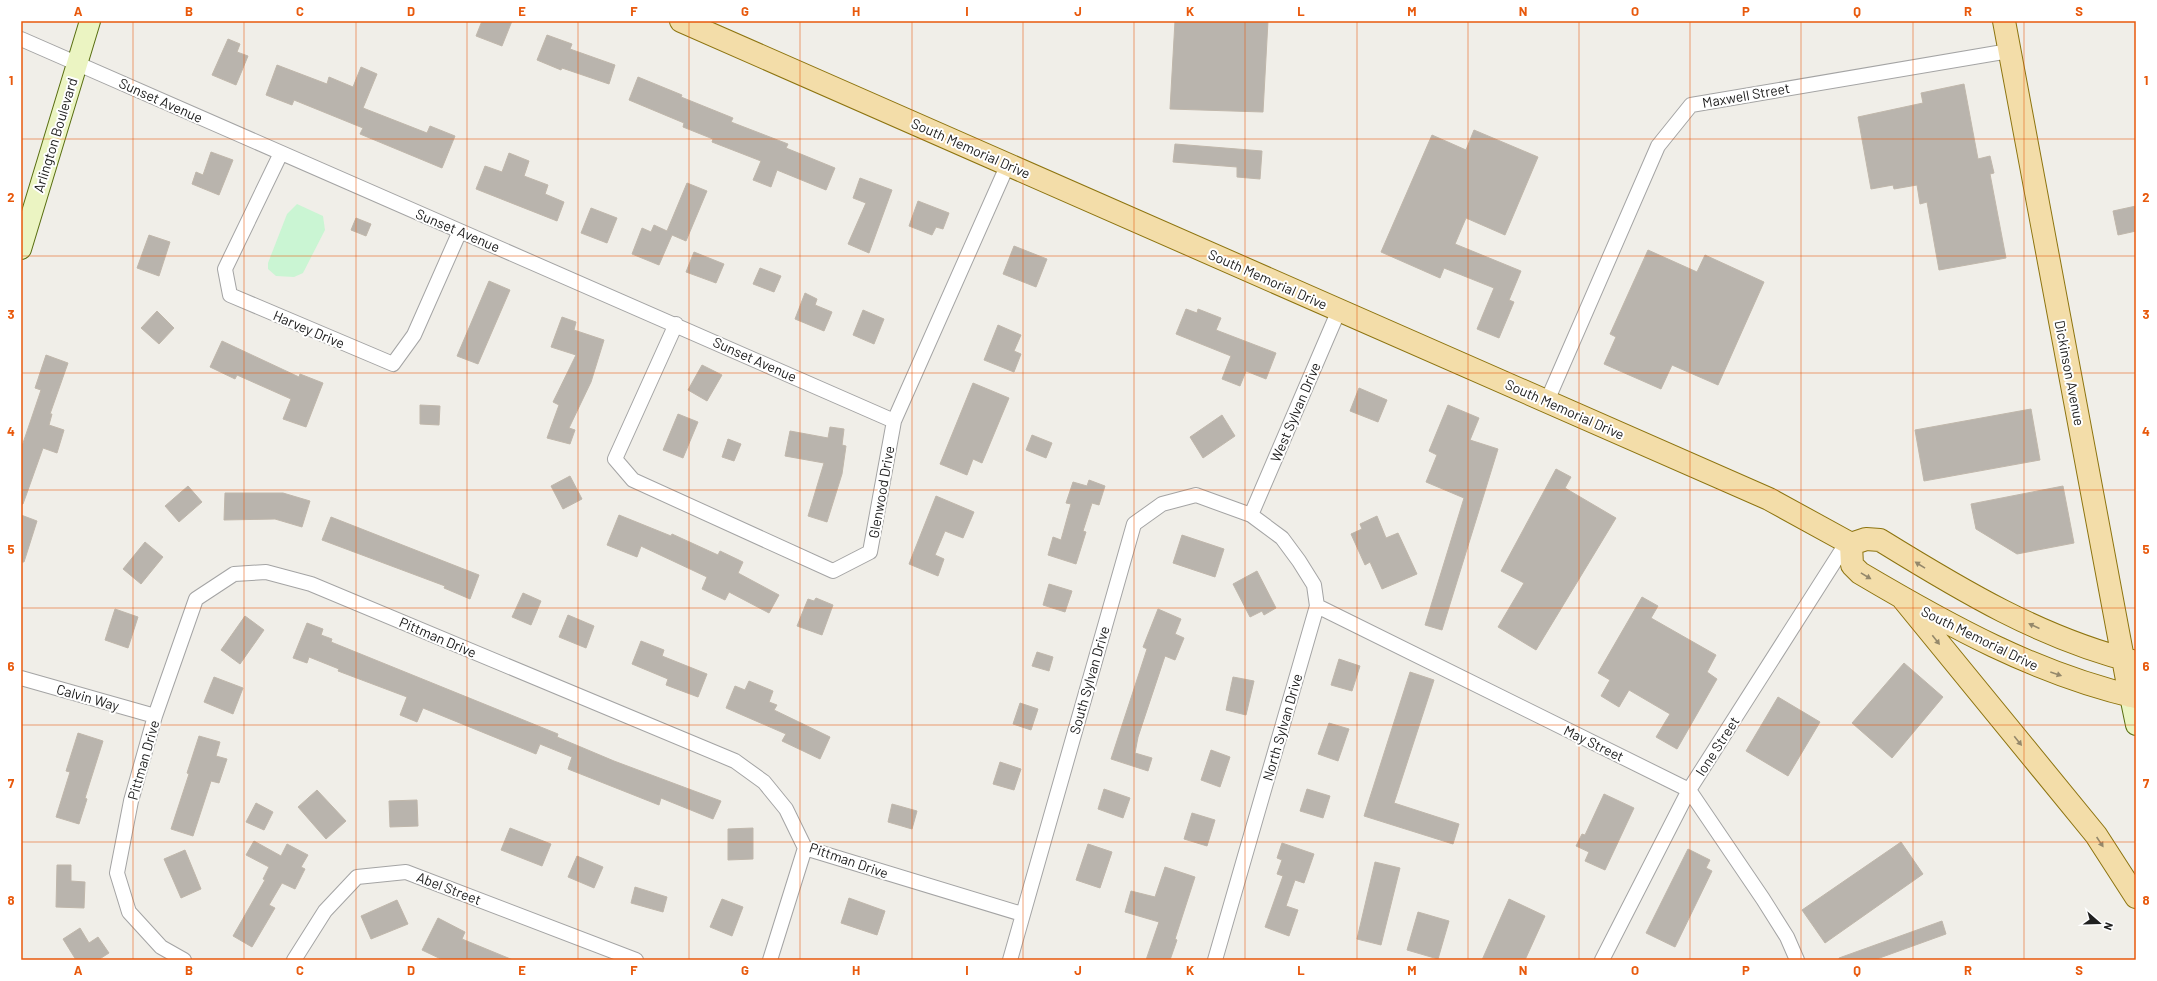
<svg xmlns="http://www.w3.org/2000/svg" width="2157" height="981" font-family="Barlow,sans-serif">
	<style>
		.park { fill: #caf5d3 }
		.building { fill: #b9b4ad; stroke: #c0b7ab }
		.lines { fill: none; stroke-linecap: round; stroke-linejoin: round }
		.minor-casing { stroke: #a4a4a4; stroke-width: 16 }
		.secondary-casing { stroke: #586e10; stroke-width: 22 }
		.primary-casing { stroke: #8d740f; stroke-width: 24 }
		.minor { stroke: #fff; stroke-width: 14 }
		.secondary { stroke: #ebf4c2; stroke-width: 20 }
		.primary { stroke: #f3dda9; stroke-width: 22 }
		.oneway { fill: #94886b }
		.grid { fill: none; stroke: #e8590c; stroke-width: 1; stroke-opacity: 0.55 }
		.labels { text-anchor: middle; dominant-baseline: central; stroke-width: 4; stroke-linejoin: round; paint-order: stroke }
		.street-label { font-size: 14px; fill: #202020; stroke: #fff }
		.neatline { fill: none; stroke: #e8590c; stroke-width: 1.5 }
		.grid-label { font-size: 13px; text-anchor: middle; font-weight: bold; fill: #e8590c }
	</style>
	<rect width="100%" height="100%" fill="#f0eee8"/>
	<!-- park -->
	<path class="park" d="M297,204l26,12 2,14 -22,43 -9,4 -18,-1 -8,-7v-6l19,-49z"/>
	<!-- building -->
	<path class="building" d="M482,21h30l-10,25 -26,-10z
		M1175,21h93l-5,91 -93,-3z
		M547,35l25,9 -2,5 45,16 -6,19 -47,-16 -1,2 -24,-10z
		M228,39l12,5 -3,8 11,4 -12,29 -24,-10z
		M277,65l50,19 2,-7 24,10 8,-20 16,7 -14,34 64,25 3,-7 25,10 -13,32 -82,-34 3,-6 -69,-28 -2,5 -26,-10z
		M638,77l44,18 -1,2 52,21 -2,4 57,22 -2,4 49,20 -9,22 -49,-20 -6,17 -18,-7 8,-19 -49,-19 1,-3 -30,-12 1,-4 -55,-23z
		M1964,84l14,75 12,-3 4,17 -4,1 16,84 -67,12 -12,-68 -7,2 -3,-19 -23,4 -1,-4 -22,4 -13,-72 65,-14 -2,-10z
		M1474,130l64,27 -33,78 -39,-17 -11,26 66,27 -12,29 5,2 -15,36 -22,-9 17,-41 -50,-20 -4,10 -59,-26 51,-117 34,15z
		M1175,144l87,7 -2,28 -23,-2v-10l-64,-5z
		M211,152l22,8 -14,35 -27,-11 4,-12 7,3z
		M509,153l20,8 -5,15 24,9 -3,9 19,8 -7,19 -81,-32 9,-23 17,6z
		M860,178l32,12 -23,63 -21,-9 18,-41 -13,-5z
		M687,183l20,8 -21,50 -14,-6 -13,30 -27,-11 10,-26 9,4 3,-7 13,6z
		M918,201l31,12 -6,16 -7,-2 -4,8 -23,-9z
		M2136,206v25l-18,4 -5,-24z
		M591,208l26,10 -10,25 -26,-10z
		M356,218l15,6 -5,12 -15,-6z
		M149,235l21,7 -11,34 -22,-8z
		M1014,246l33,13 -11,28 -33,-13z
		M1648,250l49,22 8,-17 59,27 -46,103 -46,-20 -11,24 -57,-25 12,-27 -6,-3z
		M694,252l30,12 -8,19 -30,-11z
		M760,268l21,8 -7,16 -21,-8z
		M489,281l21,9 -32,74 -21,-8z
		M805,293l12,6 -2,6 17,7 -8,19 -29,-12z
		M1186,309l11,4 1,-4 23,9 -5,12 60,23 -10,26 -20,-8 -6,15 -18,-7 9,-23 -55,-22z
		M863,310l21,9 -10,25 -21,-9z
		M157,311l17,17 -15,16 -18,-16z
		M562,317l14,5 -2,8 30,10 -13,42 -22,46 6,2 -5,14 -23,-6 12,-33 -6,-3 23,-47 -25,-8z
		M998,325l23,10 -7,16 7,3 -7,18 -30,-12z
		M222,341l77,36 1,-3 23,9 -17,44 -23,-8 8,-20 -54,-24 -2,4 -25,-12z
		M46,355l22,8 -18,51h2l-3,11 15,5 -7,23 -14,-5 -20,56h-2v-55l20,-59 -6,-2z
		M702,365l20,10 -15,26 -19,-11z
		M973,383l36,15 -27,65 -9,-4 -6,16 -27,-11z
		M1359,388l28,12 -9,22 -28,-11z
		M420,405l20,1 -1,19 -19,-1z
		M1448,405l31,13 -9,22 28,9 -56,181 -17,-5 39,-127 -38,-16 11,-27 -8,-4z
		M2031,409l9,51 -116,21 -9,-51z
		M678,414l20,8 -15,36 -20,-8z
		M1222,415l13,21 -32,22 -13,-21z
		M830,427l14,2 -2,16 4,1 -4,28 -15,48 -19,-6 16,-53 -39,-7 5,-25 38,7z
		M1032,435l20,8 -6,15 -20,-8z
		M728,439l13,5 -7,17 -12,-4z
		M1556,469l15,8 -6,11 51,30 -80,132 -38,-23 26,-44 -23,-12z
		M570,476l12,23 -19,10 -12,-23z
		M1089,480l16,6 -6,19 -7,-2 -9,28 3,1 -10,32 -28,-9 5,-18 8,3 10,-36 -5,-1 7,-21 14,4z
		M188,486l14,16 -23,20 -14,-16z
		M2063,486l11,57 -57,11 -41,-25 -5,-25z
		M225,493h58l27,8 -8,26 -27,-8 -51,1z
		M936,496l38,16 -11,26 -18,-7 -10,24 9,4 -6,17 -29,-12z
		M21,515l16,6 -13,41h-3z
		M619,515l52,21 1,-2 46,21 2,-4 23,11 -5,11 41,22 -10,18 -40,-21 -4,8 -23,-11 5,-12 -66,-31 -4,11 -30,-12z
		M1377,516l9,22 12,-5 19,41 -35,15 -12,-27 -5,3 -14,-31 11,-5 -2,-5z
		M331,517l148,58 -9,24 -26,-11 1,-2 -123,-46z
		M1182,535l42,14 -9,28 -42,-14z
		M145,542l18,15 -22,27 -18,-15z
		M1257,571l19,37 -12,7 -2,-4 -12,6 -17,-33z
		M1049,584l23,7 -7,21 -22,-7z
		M523,593l18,8 -10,24 -19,-8z
		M1642,597l16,9 -7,12 65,37 -9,17 10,7 -40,70 -21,-12 14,-23 -41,-24 -10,17 -18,-11 9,-16 -12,-7z
		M816,598l17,7 -11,30 -25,-9 11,-27 6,2z
		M115,609l23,8 -10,31 -23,-8z
		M1158,609l23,10 -6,15 9,4 -9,22 -10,-4 -27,81 -3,16 17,5 -4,13 -37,-12 36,-110 -4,-2z
		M568,615l26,11 -8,22 -27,-11z
		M245,616l19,14 -24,34 -19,-14z
		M307,623l16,6 -2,6 11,4 -1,3 227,92 -1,3 57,24 107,40 -8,18 -52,-21 -2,7 -91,-36 4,-12 -32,-13 -4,10 -113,-46 -6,14 -17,-7 7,-18 -69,-26 1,-2 -30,-12 -2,6 -14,-5z
		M641,641l23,9 -2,6 45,18 -9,23 -32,-12 2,-6 -36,-15z
		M1037,652l16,5 -4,14 -17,-5z
		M1339,659l21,7 -8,25 -21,-6z
		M1904,663l39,34 -51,61 -40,-35z
		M1410,672l24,8 -40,123 65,21 -6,20 -89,-28z
		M214,677l29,11 -10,26 -29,-12z
		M1233,677l21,4 -8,34 -20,-5z
		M749,681l24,10 -4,11 8,3 -3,5 56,27 -10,22 -38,-18 4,-7 -60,-26 9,-22 10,4z
		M1778,697l42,25 -32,54 -42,-25z
		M1020,703l18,6 -7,21 -18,-6z
		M1329,723l20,6 -11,32 -20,-7z
		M78,733l25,8 -18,57 2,1 -8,25 -23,-7 14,-45 -4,-1z
		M199,736l21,6 -4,14 11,3 -8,24 -8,-2 -18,55 -22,-7 18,-55 -2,-1z
		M1211,750l19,7 -10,30 -19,-7z
		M1000,762l21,7 -7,21 -21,-6z
		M1104,789l26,9 -7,20 -25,-9z
		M1307,789l23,7 -7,22 -23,-7z
		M317,790l29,31 -20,18 -28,-32z
		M1604,794l30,14 -29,62 -20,-9 4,-9 -13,-6 6,-12 3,1z
		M417,800l1,26 -28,1 -1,-26z
		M256,803l17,9 -9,18 -18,-8z
		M892,804l25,7 -5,18 -24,-7z
		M1192,813l23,7 -8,26 -23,-7z
		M510,828l41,16 -9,22 -41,-16z
		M753,828v31l-25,1v-31z
		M254,841l27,15 6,-12 21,11 -7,12 4,2 -10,20 -13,-6 -13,22 6,3 -23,39 -19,-11 32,-56 -2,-1 6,-12 -23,-12z
		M1901,842l22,32 -98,69 -23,-33z
		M1282,843l32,11 -10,29 -9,-3 -9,26 12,4 -9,26 -24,-9 18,-51 -6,-2 5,-14 -5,-2z
		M1088,844l24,8 -12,36 -24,-8z
		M1688,849l22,11 -4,8 6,3 -37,76 -29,-14z
		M185,850l16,39 -20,9 -17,-39z
		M577,856l26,11 -9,21 -26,-11z
		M1375,862l25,6 -19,77 -24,-6z
		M57,865h14v16l14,1 -1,26 -28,-1z
		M1165,867l30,10 -20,62 2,1 -7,20h-24l13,-38 -34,-10 6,-21 24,6z
		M635,887l32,10 -4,15 -32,-9z
		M849,898l36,13 -8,24 -36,-12z
		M722,899l21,8 -11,29 -22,-9z
		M1509,899l36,17 -20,44h-43z
		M397,900l11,24 -37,15 -10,-23z
		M1418,912l31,9 -11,38 -31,-9z
		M438,918l27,14 -3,7 51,21h-70l-21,-10z
		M1942,921l4,13 -72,26h-35v-2z
		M80,928l9,15 9,-6 11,16 -11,7h-22l-13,-21z"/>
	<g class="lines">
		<defs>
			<path id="minor" d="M21,39l873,382
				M281,153l-56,116 5,26 163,69 21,-29 46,-104
				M676,324l-61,135 18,21 200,91 37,-19 24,-131 114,-257
				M1547,401l111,-255 33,-41 318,-54
				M1251,515l88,-205
				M1317,606l372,184 74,109 24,38 10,23
				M21,678l134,38
				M184,960l-23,-13 -32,-35 -12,-39 14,-72 24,-85 41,-117 38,-25 32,-2 45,12 424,177 29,21 22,27 19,39 217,66
				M294,960l31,-49 32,-34 49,-5 230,88
				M770,960l35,-112
				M1010,960l124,-436 28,-20 34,-9 55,20 31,23 17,23 15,24 3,21 -102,354
				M1602,960l87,-170 158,-248"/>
			<path id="secondary" d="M21,249l69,-228
				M2130,696l6,29"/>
			<path id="primary" d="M681,21l1088,478 82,45
				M2004,21l126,675
				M1851,544l1,21 8,8c88,52 176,101 276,124
				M1851,544l15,-5 14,1c81,50 162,99 256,122
				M1903,599l193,236 40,62"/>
		</defs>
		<!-- minor casing -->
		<use href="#minor" class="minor-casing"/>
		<!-- secondary casing -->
		<use href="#secondary" class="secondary-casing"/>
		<!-- primary casing -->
		<use href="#primary" class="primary-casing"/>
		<!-- minor -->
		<use href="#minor" class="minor"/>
		<!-- secondary -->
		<use href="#secondary" class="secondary"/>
		<!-- primary -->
		<use href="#primary" class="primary"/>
	</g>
	<!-- one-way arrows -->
	<defs><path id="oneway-solid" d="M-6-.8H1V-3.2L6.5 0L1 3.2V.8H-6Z"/></defs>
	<g class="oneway">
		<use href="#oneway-solid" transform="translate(1920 565) rotate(-148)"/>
		<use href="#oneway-solid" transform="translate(1866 576) rotate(31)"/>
		<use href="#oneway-solid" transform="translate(2034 626) rotate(-156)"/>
		<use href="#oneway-solid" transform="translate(1936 640) rotate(52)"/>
		<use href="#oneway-solid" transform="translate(2056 674) rotate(19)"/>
		<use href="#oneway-solid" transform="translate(2018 741) rotate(51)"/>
		<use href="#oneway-solid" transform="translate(2100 842) rotate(56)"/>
	</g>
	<!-- grid -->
	<path class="grid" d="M133,21v939M244,21v939M356,21v939M467,21v939M578,21v939M689,21v939M800,21v939M912,21v939M1023,21v939M1134,21v939M1245,21v939M1357,21v939M1468,21v939M1579,21v939M1690,21v939M1801,21v939M1913,21v939M2024,21v939M21,139h2115M21,256h2115M21,373h2115M21,490h2115M21,608h2115M21,725h2115M21,842h2115"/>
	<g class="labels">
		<!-- street labels -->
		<g class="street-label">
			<text transform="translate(1746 95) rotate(-10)">Maxwell Street</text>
			<text transform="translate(161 100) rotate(24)">Sunset Avenue</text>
			<text transform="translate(55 135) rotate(-73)">Arlington Boulevard</text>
			<text transform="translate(971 148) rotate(24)">South Memorial Drive</text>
			<text transform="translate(458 230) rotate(23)">Sunset Avenue</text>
			<text transform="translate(1268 279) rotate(24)">South Memorial Drive</text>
			<text transform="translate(309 329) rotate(23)">Harvey Drive</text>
			<text transform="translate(755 359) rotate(24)">Sunset Avenue</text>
			<text transform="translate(2070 373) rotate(79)">Dickinson Avenue</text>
			<text transform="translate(1565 409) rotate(24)">South Memorial Drive</text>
			<text transform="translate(1295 412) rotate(-67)">West Sylvan Drive</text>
			<text transform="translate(881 492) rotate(-80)">Glenwood Drive</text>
			<text transform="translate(438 637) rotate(23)">Pittman Drive</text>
			<text transform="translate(1980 638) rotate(26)">South Memorial Drive</text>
			<text transform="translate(1089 680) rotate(-74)">South Sylvan Drive</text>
			<text transform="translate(88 697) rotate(16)">Calvin Way</text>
			<text transform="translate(1282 727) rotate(-74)">North Sylvan Drive</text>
			<text transform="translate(1594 743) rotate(26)">May Street</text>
			<text transform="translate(1717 746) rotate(-57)">Ione Street</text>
			<text transform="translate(143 760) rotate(-74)">Pittman Drive</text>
			<text transform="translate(849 860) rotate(19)">Pittman Drive</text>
			<text transform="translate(449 888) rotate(21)">Abel Street</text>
		</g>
	</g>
	<!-- border -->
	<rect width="2157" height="981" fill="none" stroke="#ffffff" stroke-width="44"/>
	<!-- north arrow -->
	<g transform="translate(2099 923) rotate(110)" stroke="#ffffff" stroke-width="3" paint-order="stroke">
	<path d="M0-3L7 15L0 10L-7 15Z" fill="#202020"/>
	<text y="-6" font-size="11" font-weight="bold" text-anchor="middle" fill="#202020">N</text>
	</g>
	<rect x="22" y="22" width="2113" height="937" class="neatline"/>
	<g class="grid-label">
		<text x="78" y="16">A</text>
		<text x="189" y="16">B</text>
		<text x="300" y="16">C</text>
		<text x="411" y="16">D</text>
		<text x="522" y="16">E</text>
		<text x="634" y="16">F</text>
		<text x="745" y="16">G</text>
		<text x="856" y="16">H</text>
		<text x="967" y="16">I</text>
		<text x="1078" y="16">J</text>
		<text x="1190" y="16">K</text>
		<text x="1301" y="16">L</text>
		<text x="1412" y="16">M</text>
		<text x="1523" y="16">N</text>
		<text x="1635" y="16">O</text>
		<text x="1746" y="16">P</text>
		<text x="1857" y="16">Q</text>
		<text x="1968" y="16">R</text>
		<text x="2079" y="16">S</text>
		<text x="11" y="85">1</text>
		<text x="2146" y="85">1</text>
		<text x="11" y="202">2</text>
		<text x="2146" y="202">2</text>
		<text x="11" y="319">3</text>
		<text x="2146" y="319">3</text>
		<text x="11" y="436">4</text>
		<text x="2146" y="436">4</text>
		<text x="11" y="554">5</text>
		<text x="2146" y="554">5</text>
		<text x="11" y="671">6</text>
		<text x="2146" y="671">6</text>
		<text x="11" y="788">7</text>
		<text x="2146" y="788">7</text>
		<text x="11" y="905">8</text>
		<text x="2146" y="905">8</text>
		<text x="78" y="975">A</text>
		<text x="189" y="975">B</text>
		<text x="300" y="975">C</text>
		<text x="411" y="975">D</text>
		<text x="522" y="975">E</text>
		<text x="634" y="975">F</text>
		<text x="745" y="975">G</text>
		<text x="856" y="975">H</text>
		<text x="967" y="975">I</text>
		<text x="1078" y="975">J</text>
		<text x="1190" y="975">K</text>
		<text x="1301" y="975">L</text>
		<text x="1412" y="975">M</text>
		<text x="1523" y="975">N</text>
		<text x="1635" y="975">O</text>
		<text x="1746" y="975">P</text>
		<text x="1857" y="975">Q</text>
		<text x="1968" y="975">R</text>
		<text x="2079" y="975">S</text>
	</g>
</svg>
